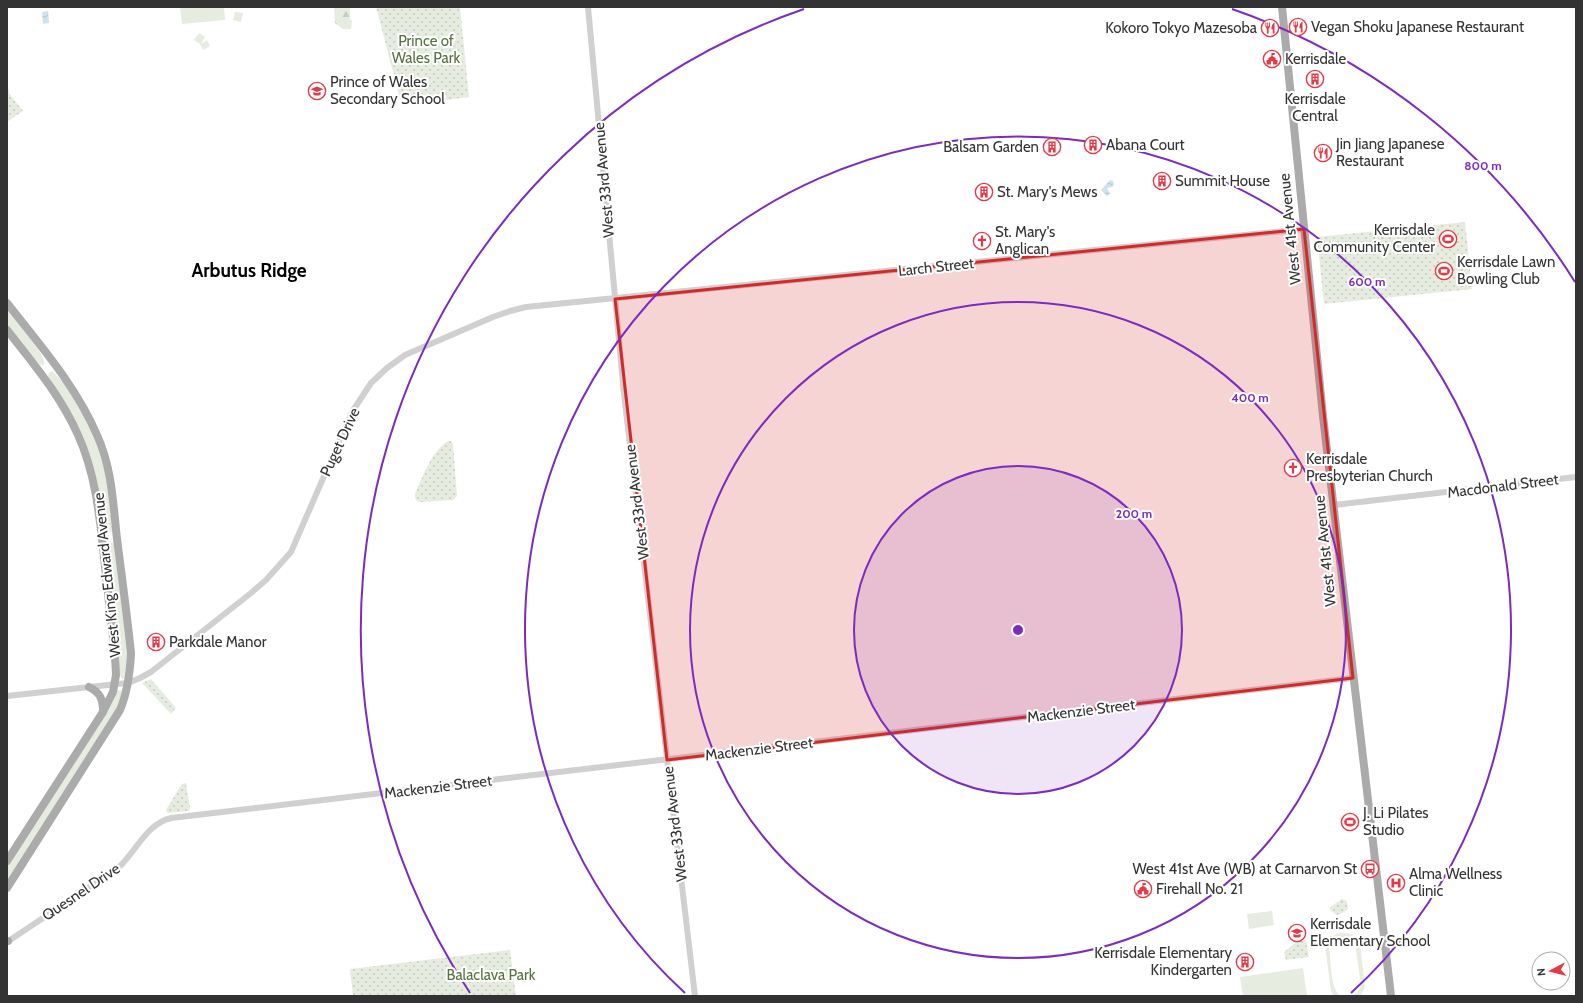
<svg xmlns="http://www.w3.org/2000/svg" width="1583" height="1003" font-family="Cabin,sans-serif">
	<style>
		.grass { fill: #e6ecdf }
		.forest { fill: url(#forest-firs) }
		.park { fill: url(#park-dots) }
		.water { fill: url(#water-waves) }
		.lines { fill: none; stroke-linecap: round; stroke-linejoin: round }
		.minor { stroke: #d0d0d0; stroke-width: 6 }
		.major { stroke: #ababab; stroke-width: 8 }
		.marked { fill: #d62828; fill-opacity: 0.2; stroke: #d62828; stroke-width: 3; stroke-linejoin: round }
		.ring { fill: none; stroke: #7b2cbf; stroke-width: 2 }
		.labels { text-anchor: middle; dominant-baseline: central; stroke-width: 4; stroke-linejoin: round; paint-order: stroke }
		.poi-label { font-size: 15px; fill: #333; stroke: #fff; text-anchor: start }
		.park-label { font-size: 15px; fill: #56703f; stroke: #fff }
		.street-label { font-size: 15px; fill: #333; stroke: #fff }
		.district-label { font-size: 19px; font-weight: bold; fill: #000; stroke: #fff }
		.centre { fill: #7b2cbf; stroke: #fff; stroke-width: 2 }
		.ring-label { font-size: 12px; text-anchor: middle; font-weight: bold; fill: #7b2cbf; stroke: #fff; stroke-width: 4; stroke-linejoin: round; paint-order: stroke }
	</style>
	<defs>
		<pattern id="forest-firs" width="22" height="20" patternUnits="userSpaceOnUse"><rect width="22" height="20" fill="#e6ecdf"/><path d="M5 1l3.5 6h-7zM16 11l3.5 6h-7z" fill="#c6cbc0"/></pattern>
		<pattern id="park-dots" width="8" height="8" patternUnits="userSpaceOnUse"><rect width="8" height="8" fill="#e6ecdf"/><path d="M2 2h.1M6 6h.1" fill="none" stroke="#c6cbc0" stroke-width="1.8" stroke-linecap="round"/></pattern>
		<pattern id="water-waves" width="16" height="10" patternUnits="userSpaceOnUse"><rect width="16" height="10" fill="#cfe2ee"/><path d="M0 5q4-4 8 0t8 0" fill="none" stroke="#b2c2cd"/></pattern>
	</defs>
	<rect width="100%" height="100%" fill="#fff"/>
	<!-- grass -->
	<path class="grass" d="M180,7h44l1,13 -43,4z
		M235,12l8,1 -2,9 -8,-2z
		M199,33l6,4 -4,7 6,-4 3,6 -7,4 -3,-6 -6,-4z
		M7,308c7,10 40,47 37,57l-5,-1 -32,-37z
		M52,371c25,22 46,67 53,99 3,11 4,22 6,33 1,9 5,23 -1,30l-5,-2 -7,-43 -42,-98 -8,-14 1,-3z
		M110,541l4,3 14,104 -3,30 -3,1 -2,-4 -13,-114v-18z
		M120,690l2,1 -4,16 -111,175v-16l102,-156 8,-19z
		M1272,911l2,14 -25,4 -2,-15z
		M1339,933c10,-1 17,2 21,12l5,42 -5,9h-9c6,-2 9,-6 10,-12l-6,-40c-5,-7 -12,-9 -20,-5l-6,7c2,13 1,44 12,50h-7l-3,-5 -6,-46 5,-8z
		M1303,968l4,28h-64l-3,-19z"/>
	<!-- forest -->
	<path class="forest" d="M334,7h16v12l2,2 -1,8h-8l-8,-6z"/>
	<!-- park -->
	<path class="park" d="M376,7h84l9,90 -67,9z
		M7,80l2,13 14,18 -16,11z
		M1465,222l7,67 -148,15 -7,-67z
		M448,441h3l2,3 4,52 -4,4 -33,2c-4,-1 -5,-3 -5,-8 8,-18 16,-42 33,-53z
		M151,679l25,29 -5,6 -29,-31z
		M186,783l4,25 -1,3 -21,2 -2,-2 1,-3 15,-24z
		M1342,899l5,2 1,8 -4,3 -7,3 -7,-5v-3z
		M1306,940l3,17 -23,3 -2,-8 12,-10z
		M510,950l6,46h-163l-3,-27z"/>
	<!-- water -->
	<path class="water" d="M48,11l1,12 -6,1 -1,-12z
		M1110,180l3,1 1,3 -2,3 -5,1 3,6 -3,2 -6,-6z"/>
	<g class="lines">
		<!-- minor -->
		<path class="minor" d="M588,7l36,387 71,602
			M1334,505l242,-28
			M7,696l101,-11 20,-2 12,-5 11,-6 100,-79 15,-13 25,-28 61,-140 19,-29 16,-15 18,-13 88,-38 17,-6 16,-4 778,-78
			M7,942l111,-74c18,-16 28,-44 53,-50l1182,-140"/>
		<!-- major -->
		<path class="major" d="M1282,7l41,409 68,580
			M7,303c33,42 69,83 90,132 15,33 16,68 20,104 5,38 10,76 14,114 -1,20 -3,38 -11,57l-113,178
			M7,330c26,33 54,66 71,105 21,46 23,100 29,149 3,30 8,61 9,91l-3,17 -10,20 -96,149
			M89,687c12,6 14,13 14,25
			M7,941h1"/>
	</g>
	<!-- marked area -->
	<path class="marked" d="M1304,229l49,449 -686,82 -52,-461z"/>
	<!-- distance rings -->
	<circle cx="1018" cy="630" r="164" fill="#7b2cbf" fill-opacity=".12"/>
	<g class="ring">
		<circle cx="1018" cy="630" r="164"/>
		<circle cx="1018" cy="630" r="328"/>
		<path d="M685 993A493 493 0 1 1 1351 993"/>
		<path d="M470 993A657 657 0 0 1 804 9M1232 9A657 657 0 0 1 1575 282"/>
	</g>
	<!-- icons -->
	<defs>
		<symbol id="restaurant-ring" viewBox="-11 -11 22 22"><circle r="9.5" fill="#fff" stroke="#e63946" stroke-width="1.5"/><path d="M-5-6h1v4h1v-4h1v4h1v-4h1v5L-1.5 .5V6h-2V.5L-5-1ZM5-6V6H3V1.5H1.5Q1.5-4 5-6Z" fill="#e63946"/></symbol>
		<symbol id="civic-ring" viewBox="-11 -11 22 22"><circle r="9.5" fill="#fff" stroke="#e63946" stroke-width="1.5"/><path d="M-.6-6.5H3V-4.5H.6V-3L4-1V1h2V6H-6V1h2V-1L-.6-3ZM-1.2 2.5V6h2.4V2.5Z" fill="#e63946"/></symbol>
		<symbol id="building-ring" viewBox="-11 -11 22 22"><circle r="9.5" fill="#fff" stroke="#e63946" stroke-width="1.5"/><path d="M-4-6H4V6H1V3H-1V6H-4ZM-2.5-4.3h1.7v1.8h-1.7ZM.8-4.3h1.7v1.8H.8ZM-2.5-1h1.7V.8h-1.7ZM.8-1h1.7V.8H.8Z" fill="#e63946"/></symbol>
		<symbol id="school-ring" viewBox="-11 -11 22 22"><circle r="9.5" fill="#fff" stroke="#e63946" stroke-width="1.5"/><path d="M0-5L7-2L0 1L-7-2ZM-4 1L0 2.5L4 1V4Q0 6-4 4Z" fill="#e63946"/></symbol>
		<symbol id="stadium-ring" viewBox="-11 -11 22 22"><circle r="9.5" fill="#fff" stroke="#e63946" stroke-width="1.5"/><path d="M0-5a6.5 5 0 1 0 0 10a6.5 5 0 1 0 0-10ZM-3.5-1.8h7v3.6h-7Z" fill="#e63946"/></symbol>
		<symbol id="church-ring" viewBox="-11 -11 22 22"><circle r="9.5" fill="#fff" stroke="#e63946" stroke-width="1.5"/><path d="M-1.2-6h2.4v3.5h3.3v2.4h-3.3V6h-2.4V-.1h-3.3v-2.4h3.3Z" fill="#e63946"/></symbol>
		<symbol id="bus-ring" viewBox="-11 -11 22 22"><circle r="9.5" fill="#fff" stroke="#e63946" stroke-width="1.5"/><path d="M-5-6H5V4H4V6H2V4H-2V6H-4V4H-5ZM-3.5-4V0h7V-4ZM-3.5 1.2v1.5H-2V1.2ZM2 1.2v1.5H3.5V1.2Z" fill="#e63946"/></symbol>
		<symbol id="hospital-ring" viewBox="-11 -11 22 22"><circle r="9.5" fill="#fff" stroke="#e63946" stroke-width="1.5"/><path d="M-5-5h3v3.5h4V-5h3V5h-3V1.5h-4V5h-3Z" fill="#e63946"/></symbol>
	</defs>
	<g fill-rule="evenodd">
		<use href="#restaurant-ring" x="1288" y="17" width="20" height="20"/>
		<use href="#restaurant-ring" x="1260" y="18" width="20" height="20"/>
		<use href="#civic-ring" x="1262" y="49" width="20" height="20"/>
		<use href="#building-ring" x="1305" y="69" width="20" height="20"/>
		<use href="#school-ring" x="307" y="81" width="20" height="20"/>
		<use href="#building-ring" x="1083" y="135" width="20" height="20"/>
		<use href="#building-ring" x="1042" y="137" width="20" height="20"/>
		<use href="#restaurant-ring" x="1313" y="143" width="20" height="20"/>
		<use href="#building-ring" x="1152" y="171" width="20" height="20"/>
		<use href="#building-ring" x="974" y="182" width="20" height="20"/>
		<use href="#stadium-ring" x="1438" y="229" width="20" height="20"/>
		<use href="#church-ring" x="972" y="231" width="20" height="20"/>
		<use href="#stadium-ring" x="1434" y="261" width="20" height="20"/>
		<use href="#church-ring" x="1283" y="458" width="20" height="20"/>
		<use href="#building-ring" x="146" y="632" width="20" height="20"/>
		<use href="#stadium-ring" x="1340" y="812" width="20" height="20"/>
		<use href="#bus-ring" x="1360" y="859" width="20" height="20"/>
		<use href="#hospital-ring" x="1386" y="873" width="20" height="20"/>
		<use href="#civic-ring" x="1133" y="879" width="20" height="20"/>
		<use href="#school-ring" x="1287" y="923" width="20" height="20"/>
		<use href="#building-ring" x="1235" y="952" width="20" height="20"/>
	</g>
	<g class="labels">
		<!-- poi labels -->
		<g class="poi-label">
			<text x="1311" y="27">Vegan Shoku Japanese Restaurant</text>
			<text x="1257" y="28" text-anchor="end">Kokoro Tokyo Mazesoba</text>
			<text x="1285" y="59">Kerrisdale</text>
			<text x="330" y="82">Prince of Wales<tspan x="330" dy="17">Secondary School</tspan></text>
			<text x="1315" y="99" text-anchor="middle">Kerrisdale<tspan x="1315" dy="17">Central</tspan></text>
			<text x="1336" y="144">Jin Jiang Japanese<tspan x="1336" dy="17">Restaurant</tspan></text>
			<text x="1106" y="145">Abana Court</text>
			<text x="1039" y="147" text-anchor="end">Balsam Garden</text>
			<text x="1175" y="181">Summit House</text>
			<text x="997" y="192">St. Mary's Mews</text>
			<text x="1435" y="230" text-anchor="end">Kerrisdale<tspan x="1435" dy="17">Community Center</tspan></text>
			<text x="995" y="232">St. Mary's<tspan x="995" dy="17">Anglican</tspan></text>
			<text x="1457" y="262">Kerrisdale Lawn<tspan x="1457" dy="17">Bowling Club</tspan></text>
			<text x="1306" y="459">Kerrisdale<tspan x="1306" dy="17">Presbyterian Church</tspan></text>
			<text x="169" y="642">Parkdale Manor</text>
			<text x="1363" y="813">J. Li Pilates<tspan x="1363" dy="17">Studio</tspan></text>
			<text x="1357" y="869" text-anchor="end">West 41st Ave (WB) at Carnarvon St</text>
			<text x="1409" y="874">Alma Wellness<tspan x="1409" dy="17">Clinic</tspan></text>
			<text x="1156" y="889">Firehall No. 21</text>
			<text x="1310" y="924">Kerrisdale<tspan x="1310" dy="17">Elementary School</tspan></text>
			<text x="1232" y="953" text-anchor="end">Kerrisdale Elementary<tspan x="1232" dy="17">Kindergarten</tspan></text>
		</g>
		<!-- park labels -->
		<g class="park-label">
			<text x="426" y="41">Prince of<tspan x="426" dy="17">Wales Park</tspan></text>
			<text x="491" y="975">Balaclava Park</text>
		</g>
		<!-- street labels -->
		<g class="street-label">
			<text transform="translate(604 180) rotate(-95)">West 33rd Avenue</text>
			<text transform="translate(1290 229) rotate(-96)">West 41st Avenue</text>
			<text transform="translate(936 267) rotate(-6)">Larch Street</text>
			<text transform="translate(340 442) rotate(-65)">Puget Drive</text>
			<text transform="translate(1503 486) rotate(-7)">Macdonald Street</text>
			<text transform="translate(637 502) rotate(-97)">West 33rd Avenue</text>
			<text transform="translate(1325 551) rotate(-96)">West 41st Avenue</text>
			<text transform="translate(107 575) rotate(-96)">West King Edward Avenue</text>
			<text transform="translate(1081 711) rotate(-7)">Mackenzie Street</text>
			<text transform="translate(759 749) rotate(-7)">Mackenzie Street</text>
			<text transform="translate(438 787) rotate(-7)">Mackenzie Street</text>
			<text transform="translate(675 824) rotate(-97)">West 33rd Avenue</text>
			<text transform="translate(81 892) rotate(-34)">Quesnel Drive</text>
		</g>
		<!-- district labels -->
		<g class="district-label">
			<text x="249" y="270">Arbutus Ridge</text>
		</g>
	</g>
	<circle cx="1018" cy="630" r="6" class="centre"/>
	<g class="ring-label">
		<text x="1483" y="170">800 m</text>
		<text x="1367" y="286">600 m</text>
		<text x="1250" y="402">400 m</text>
		<text x="1134" y="518">200 m</text>
	</g>
	<!-- border -->
	<rect width="1583" height="1003" fill="none" stroke="#333333" stroke-width="16"/>
	<!-- north arrow -->
	<g transform="translate(1551 971) rotate(263)"><circle r="19" fill="#ffffff" stroke="#adadad"/>
	<path d="M0-3L7 15L0 10L-7 15Z" fill="#e63946"/>
	<text y="-6" font-size="11" font-weight="bold" text-anchor="middle" fill="#333333">N</text>
	</g>
</svg>
